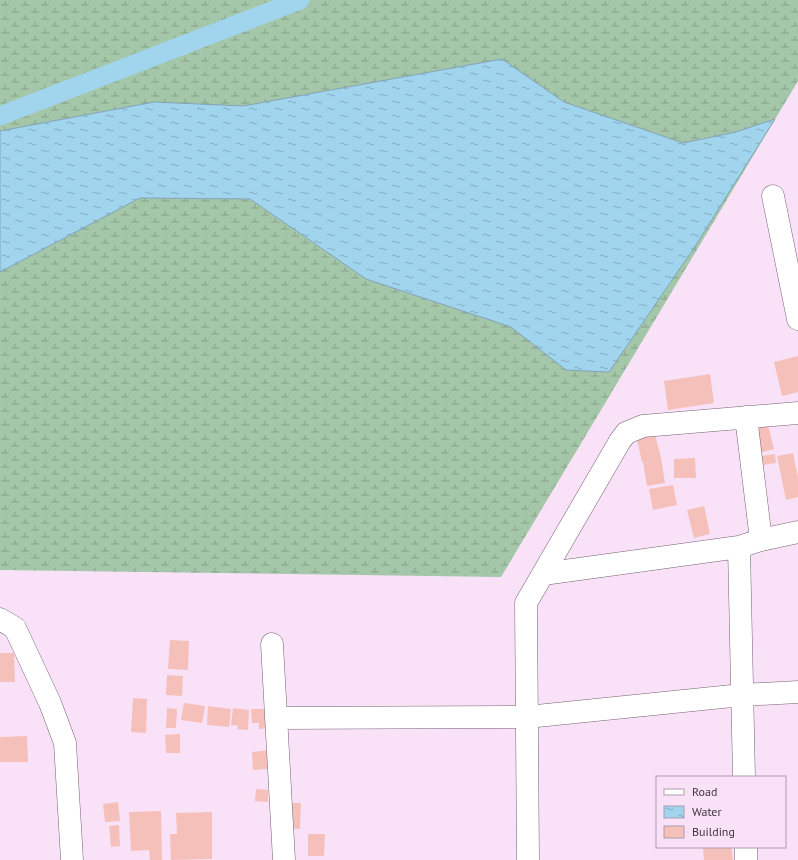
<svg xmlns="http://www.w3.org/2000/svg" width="798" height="860" font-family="'PT Sans',sans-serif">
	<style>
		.wetland { fill: url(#wetland-marsh) }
		.water { fill: url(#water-ripples); stroke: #83a4b8 }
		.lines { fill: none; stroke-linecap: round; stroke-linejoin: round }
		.canal { stroke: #a1d4ed; stroke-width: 19 }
		.building { fill: #f6c0ba }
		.minor-casing { stroke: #756173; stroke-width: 23 }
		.minor { stroke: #fff; stroke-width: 22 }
	</style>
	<defs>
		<pattern id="wetland-marsh" width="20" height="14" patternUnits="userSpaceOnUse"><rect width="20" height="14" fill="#a4c6a9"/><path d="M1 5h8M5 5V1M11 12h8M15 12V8" fill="none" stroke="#87a28b"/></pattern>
		<pattern id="water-ripples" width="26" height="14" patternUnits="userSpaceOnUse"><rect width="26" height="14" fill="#a1d4ed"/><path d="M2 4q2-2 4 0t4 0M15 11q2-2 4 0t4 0" fill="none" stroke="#84adc1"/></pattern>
	</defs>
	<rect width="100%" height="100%" fill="#f9e2f7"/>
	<!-- wetland -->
	<path class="wetland" d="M0,0h798v81l-297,496 -501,-7z"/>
	<!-- water -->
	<path class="water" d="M502,59l62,43 119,41 53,-11 39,-13 -81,129 -85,124 -43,-2 -55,-43 -145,-48 -116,-80 -110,-1 -140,74v-141l154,-29 89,4z"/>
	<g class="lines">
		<!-- canal -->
		<path class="canal" d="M0,116l300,-116"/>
	</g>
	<!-- building -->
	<path class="building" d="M798,356v36l-16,4 -8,-34z
		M710,374l4,29 -46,7 -4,-29z
		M768,425l6,24 -19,5 -6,-25z
		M654,431l7,27 4,25 -18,3 -4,-24h-1l-6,-27z
		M793,453l5,24v20l-12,3 -9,-44z
		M775,454l1,9 -19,3 -1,-9z
		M695,458l1,20h-22v-19z
		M673,485l4,20 -24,5 -4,-21z
		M704,506l6,28 -16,4 -7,-28z
		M170,640l19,1 -1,29 -20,-1z
		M0,653h14l1,29h-15z
		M167,675l16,1 -1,20 -16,-1z
		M133,698l14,1 -1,34 -15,-1z
		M184,703l21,3 -3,17 -21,-3z
		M208,706l23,3 -2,18 -22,-2z
		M167,708l10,1 -1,19h-10z
		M233,708l16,2 -1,20 -11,-1 1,-3 -7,-1z
		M251,709h17l1,19 -10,1v-6h-7z
		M180,734v19h-14l-1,-18z
		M27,736l1,26h-28v-25z
		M273,750l2,18 -22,2 -1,-18z
		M256,789l12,1v12l-13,-1z
		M118,802l2,19 -15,1 -2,-18z
		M289,803h12l-1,26 -12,-1z
		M161,811l1,49h-12l-1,-10 -18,1 -2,-39z
		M212,812v47l-41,1 -1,-26h7l-1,-21z
		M119,825l1,21 -9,1 -2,-21z
		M308,834h17l-1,22h-16z
		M703,847h28l2,13h-29z"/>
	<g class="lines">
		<defs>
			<path id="minor" d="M773,196l25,123
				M746,417l15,123
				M739,547l5,230
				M543,574l196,-27 22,-7 37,-8
				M0,619l15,9 35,75 15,40 7,117
				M272,644l12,216
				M276,718l251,-1 215,-22 56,-3
				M746,847v13
				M528,860l-2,-257 94,-162 6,-8 17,-7 155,-13"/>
		</defs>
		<!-- minor casing -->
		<use href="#minor" class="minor-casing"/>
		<!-- minor -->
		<use href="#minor" class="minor"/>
	</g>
	<!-- legend -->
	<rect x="656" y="776" width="130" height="72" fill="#f9e2f7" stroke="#ae9cac"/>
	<rect x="664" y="789" width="20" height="6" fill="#ffffff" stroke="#ae9cac"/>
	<text x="692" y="796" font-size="12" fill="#3d343c">Road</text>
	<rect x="664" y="806" width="20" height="12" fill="url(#water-ripples)" stroke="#ae9cac"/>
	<text x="692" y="816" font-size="12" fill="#3d343c">Water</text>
	<rect x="664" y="826" width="20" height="12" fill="#f6c0ba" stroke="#ae9cac"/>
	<text x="692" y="836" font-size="12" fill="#3d343c">Building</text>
</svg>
